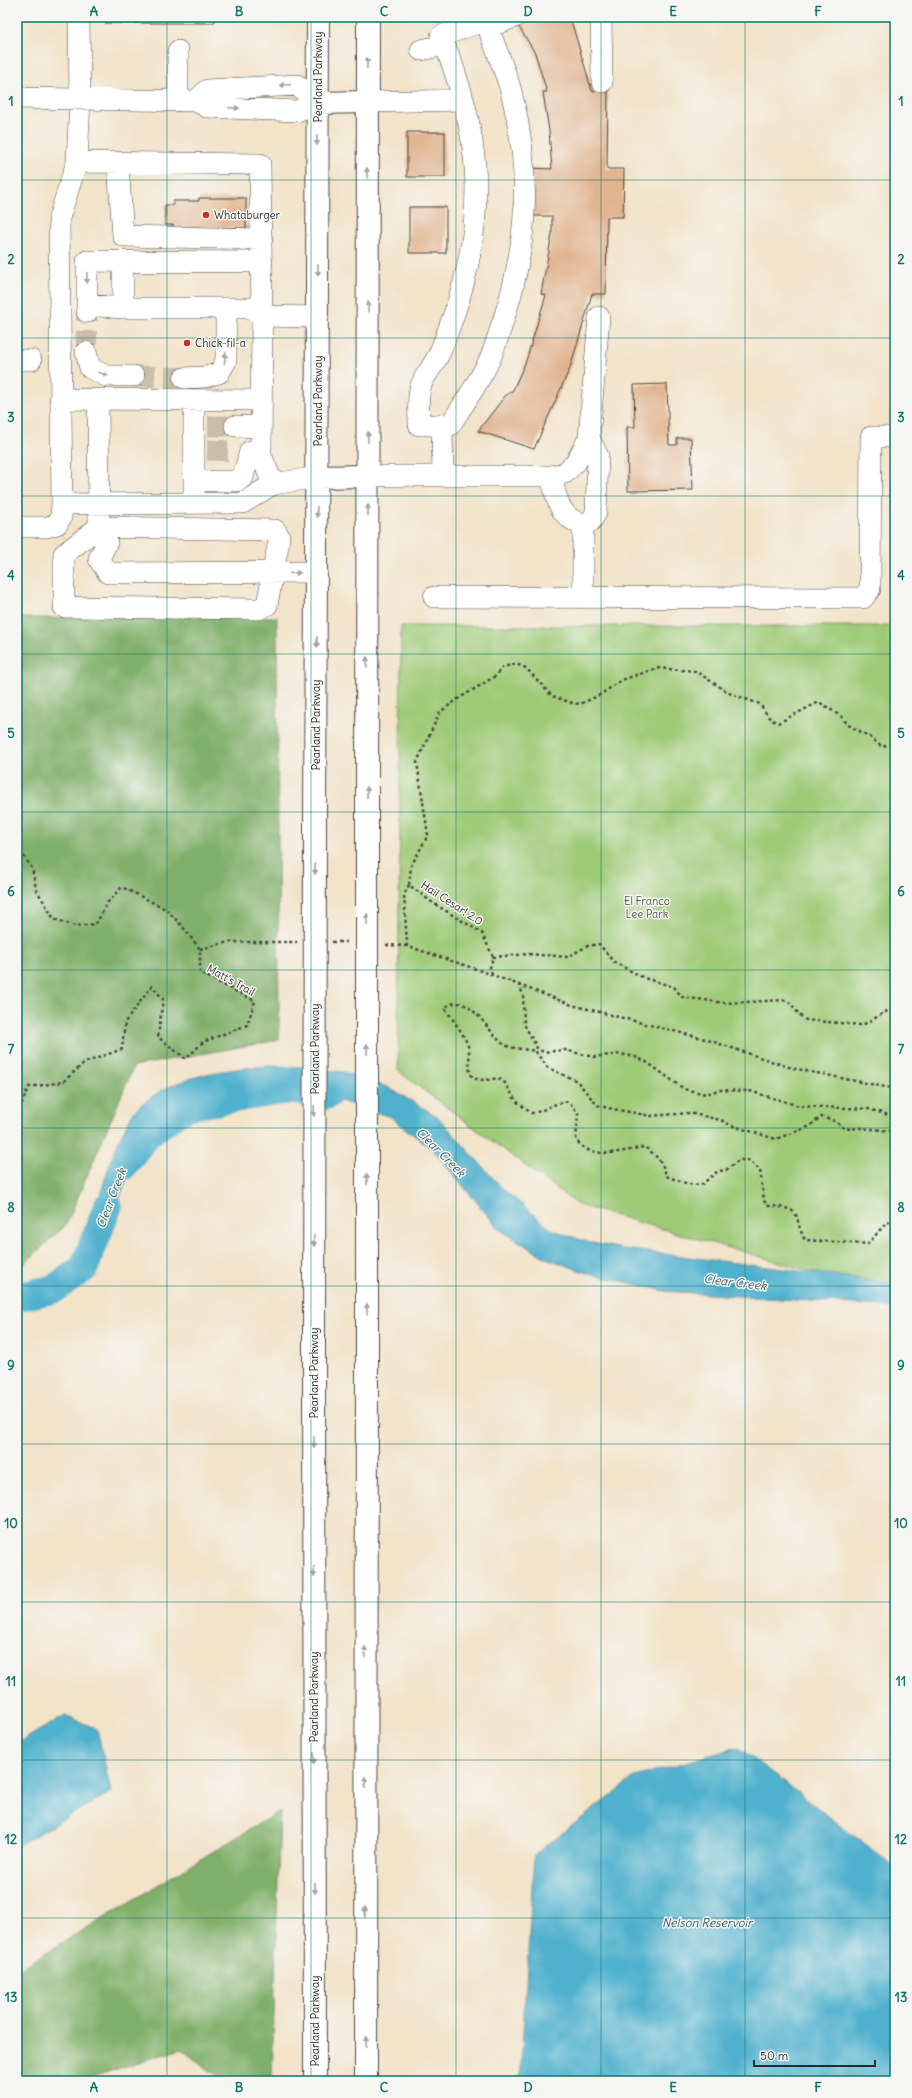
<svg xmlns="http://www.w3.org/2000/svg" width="912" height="2098" font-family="Delius,sans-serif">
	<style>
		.green { fill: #9fcb78; stroke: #657b52 }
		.forest { fill: #7faf68; stroke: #556d4a }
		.water { fill: #4fb1ce; stroke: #3d6e7c }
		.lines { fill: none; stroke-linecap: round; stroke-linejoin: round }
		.river { stroke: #4fb1ce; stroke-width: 29 }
		.building { fill: #e1b38e }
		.minor-tunnel { stroke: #cabea9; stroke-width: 21; stroke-dasharray: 21 10; stroke-linecap: butt }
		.minor-casing { stroke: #494743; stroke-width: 22 }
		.major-casing { stroke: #494743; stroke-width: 24 }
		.path { stroke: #494743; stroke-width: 2.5; stroke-dasharray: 3 3; stroke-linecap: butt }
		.minor { stroke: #fff; stroke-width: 21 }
		.major { stroke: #fff; stroke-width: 22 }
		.major-bridge-casing { stroke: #494743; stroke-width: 24; stroke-linecap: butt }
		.major-bridge { stroke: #fff; stroke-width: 22 }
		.oneway { fill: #a0a0a0 }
		.grid { fill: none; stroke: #0f766e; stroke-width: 1; stroke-opacity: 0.55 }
		.poi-dot { fill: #c8321e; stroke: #f6f6f2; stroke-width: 1.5 }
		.labels { text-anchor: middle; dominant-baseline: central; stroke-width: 3; stroke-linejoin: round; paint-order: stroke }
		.street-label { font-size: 11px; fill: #2b2b2b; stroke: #f6f6f2 }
		.poi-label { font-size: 11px; fill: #2b2b2b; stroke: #f6f6f2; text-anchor: start }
		.park-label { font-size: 11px; fill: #4e5b42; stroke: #f6f6f2 }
		.water-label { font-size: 12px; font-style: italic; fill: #385a64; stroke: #f6f6f2 }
		.neatline { fill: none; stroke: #0f766e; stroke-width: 1.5 }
		.grid-label { font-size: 13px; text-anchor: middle; font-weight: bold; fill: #0f766e }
	</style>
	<rect width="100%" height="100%" fill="#f6f6f2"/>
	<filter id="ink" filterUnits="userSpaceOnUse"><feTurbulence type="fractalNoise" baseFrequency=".025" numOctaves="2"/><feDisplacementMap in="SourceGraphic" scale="8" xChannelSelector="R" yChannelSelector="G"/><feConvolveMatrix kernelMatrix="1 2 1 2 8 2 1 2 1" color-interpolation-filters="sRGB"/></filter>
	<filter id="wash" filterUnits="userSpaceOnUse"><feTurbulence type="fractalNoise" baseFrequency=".012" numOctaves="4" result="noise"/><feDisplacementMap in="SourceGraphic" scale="16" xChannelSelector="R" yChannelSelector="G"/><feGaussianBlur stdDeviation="0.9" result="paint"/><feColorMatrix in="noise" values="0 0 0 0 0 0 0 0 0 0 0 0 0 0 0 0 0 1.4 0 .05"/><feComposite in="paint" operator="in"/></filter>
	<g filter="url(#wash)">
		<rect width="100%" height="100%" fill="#f2e3c9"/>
		<!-- green -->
		<path class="green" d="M401,626h494v669l-317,-90 -180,-134z"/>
		<!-- forest -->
		<path class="forest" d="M277,617l2,423 -145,26 -68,159 -42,39h-7v-646z
			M280,1811l-8,270h-48l-43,-32 -102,32h-62v-111z"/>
		<!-- water -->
		<path class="water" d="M270,1066l36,1 37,5 44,15 50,29 65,72 49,41 36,13 37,7 271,34v26l-12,-3 -218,-15 -75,-17 -44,-16 -47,-29 -65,-78 -43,-34 -57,-18 -56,-11 -33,-2 -38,8 -25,7 -27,19 -21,39 -21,57 -15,32 -8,-10c9,-37 17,-76 35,-110 3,-5 5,-12 9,-16 34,-36 89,-43 136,-46z
			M65,1715l32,14 14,63 -94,54v-102z
			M738,1747l157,120v214h-375l14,-226 101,-78z"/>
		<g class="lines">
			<!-- river -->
			<path class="river" d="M123,1166l25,-33 39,-27 105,-17 35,6
				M17,1297l37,-8 30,-21 24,-62"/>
		</g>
		<g id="blocks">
			<!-- building -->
			<path class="building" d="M105,17h114l-6,6h-108z
				M513,17h57l22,74 16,1 -1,77h17l-1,48h-16l-1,77h-14l-22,74 -36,81 -56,-18 27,-35 8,-6 13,-29 20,-66 -5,-1 11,-60v-18h-24l1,-48 23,1 -3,-38 -6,-39h4l-12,-39z
				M407,132h38v45h-38z
				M199,198h47v30l-73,-1v-2h-8v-20h9l-1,-4h26z
				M409,207h37v46h-37z
				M667,384l2,61h8v-7h14l2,52 -65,1 -1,-64h8l-1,-42z"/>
		</g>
	</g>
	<g filter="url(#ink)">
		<use href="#blocks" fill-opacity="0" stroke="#494743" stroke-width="1"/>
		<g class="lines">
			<!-- minor-tunnel -->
			<path class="minor-tunnel" d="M86,352l1,-40
				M134,376l50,2
				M208,426h27
				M207,450l27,1"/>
			<defs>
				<path id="minor" d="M79,17l1,83 -3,62 -18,56 3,286 181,-1 30,-19 45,-7
					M485,17c7,25 19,49 26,74 20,78 18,150 -7,227 -5,15 -9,31 -16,45 -11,22 -25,42 -38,62h-31c0,-12 -2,-29 2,-40 4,-10 12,-19 17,-29 6,-12 10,-26 15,-39 35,-99 29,-185 -12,-281l45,-16
					M601,17l1,65
					M488,27l27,-10
					M421,50l24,-5
					M178,51v50
					M17,98l179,3 11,6 90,4 20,-8 -20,-18 -90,5 -11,11
					M367,102l96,-2
					M77,162l183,2 2,152 56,1
					M118,164l5,72 139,3
					M123,261v47h127l12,8 -1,139 12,29
					M87,305l36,3
					M87,312v-51l175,1
					M86,352l4,16 16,8h28
					M17,360h14
					M184,378l21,-1 14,-4 7,-12v-53
					M60,399l201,1
					M98,400l1,127 8,15 -8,17 9,14 209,-1
					M194,400v103
					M442,425l1,51
					M235,426l26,1
					M368,476h183l14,-3 11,-11 13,-24 10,-121
					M551,476c6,24 7,40 32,49l8,-4 5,-8 2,-57 -9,-18
					M194,481h44l5,-4 7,-26
					M583,525v73
					M17,527h30l10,-3 4,-7 1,-13
					M99,527l176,3 4,6 -1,9 -11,60 -8,4 -195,-2v-53z
					M434,597l429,1 7,-9 1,-152h24"/>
				<path id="major" d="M317,103l50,-1
					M318,477l50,-1
					M315,830l3,-813
					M367,831l1,-814
					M314,1347l1,734
					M366,2081l1,-733"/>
			</defs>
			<!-- minor casing -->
			<use href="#minor" class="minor-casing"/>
			<!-- major casing -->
			<use href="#major" class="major-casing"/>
			<!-- path -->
			<path class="path" d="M17,846l15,22 4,21 18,30 22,7 20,-2 12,-22 14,-15 44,22 16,17 18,23v24l55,28 -8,24 -44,17 -17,17 -28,-22 5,-38 -11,-13 -27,36 -3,27 -38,14 -21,19 -34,5 -12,27
				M409,885l-5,10 3,51 75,25 90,34 133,34 87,29 103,21
				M332,942h17
				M386,945l21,1
				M200,949l29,-7h68
				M493,957l36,-3 39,3 19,-11 12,-2 15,18 30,16 30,9 8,10 44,6 60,-3c9,6 11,15 20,20l55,5c12,-3 22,-15 34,-16
				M492,974l-2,-6 3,-11 -11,-24 -49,-30 -24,-18 2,-19 17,-31 -11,-73 23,-50 18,-13 36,-22 9,-10 13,-3 10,4 26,28 20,7 8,1 18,-8 24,-16 35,-12 38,3 36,23 29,10 10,15 8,4 41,-21 23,15 6,8 21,11 13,11 9,-3 4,-6
				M519,984l4,11 1,29 13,24 6,4 22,-2 28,7 27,-3 16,3 12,6 36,26 22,5 13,-4 31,1 49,15 70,3 26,8
				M895,1136l-3,-5 -32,-3 -15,1 -10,-8 -14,-4 -13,10 -32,12 -46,-14 -9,-5 -32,-7 -38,3 -43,-8 -11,-3 -20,-24 -29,-13 -13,-17c-9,-2 -22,-2 -30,-6 -15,-8 -37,-58 -60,-37 7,11 17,23 22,35 8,19 -11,44 31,35l7,5 11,18 15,12c14,-1 25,-13 38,-11l9,11 -2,27c14,21 48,11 68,7 11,7 20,16 22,29l22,8 13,1 17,-14 8,-1 13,-10h9l12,10 4,31 5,5c37,2 23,11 36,34l63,4 17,-20 10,-5"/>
			<!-- minor -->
			<use href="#minor" class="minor"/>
			<!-- major -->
			<use href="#major" class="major"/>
			<defs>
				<path id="major-bridge" d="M314,1347l1,-517
					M367,1348v-517"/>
			</defs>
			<!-- major-bridge casing -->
			<use href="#major-bridge" class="major-bridge-casing"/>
			<!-- major-bridge -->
			<use href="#major-bridge" class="major-bridge"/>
		</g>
		<!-- one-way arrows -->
		<defs><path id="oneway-solid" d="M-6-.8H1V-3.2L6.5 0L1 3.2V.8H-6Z"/></defs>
		<g class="oneway">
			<use href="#oneway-solid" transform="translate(367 63) rotate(-89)"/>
			<use href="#oneway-solid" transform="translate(285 85) rotate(177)"/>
			<use href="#oneway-solid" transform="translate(234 108) rotate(2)"/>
			<use href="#oneway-solid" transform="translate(317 140) rotate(90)"/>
			<use href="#oneway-solid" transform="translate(367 173) rotate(-90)"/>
			<use href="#oneway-solid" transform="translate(318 270) rotate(90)"/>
			<use href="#oneway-solid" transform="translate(87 278) rotate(90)"/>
			<use href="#oneway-solid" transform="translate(368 307) rotate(-90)"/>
			<use href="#oneway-solid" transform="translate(225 358) rotate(-82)"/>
			<use href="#oneway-solid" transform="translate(103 374) rotate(19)"/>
			<use href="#oneway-solid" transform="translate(368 437) rotate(-90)"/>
			<use href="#oneway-solid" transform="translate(368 510) rotate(-90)"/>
			<use href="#oneway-solid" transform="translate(317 512) rotate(90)"/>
			<use href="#oneway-solid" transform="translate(295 573) rotate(-2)"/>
			<use href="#oneway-solid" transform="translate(317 642) rotate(90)"/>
			<use href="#oneway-solid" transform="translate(367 662) rotate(-90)"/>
			<use href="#oneway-solid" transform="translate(367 792) rotate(-90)"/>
			<use href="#oneway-solid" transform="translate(315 869) rotate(90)"/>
			<use href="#oneway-solid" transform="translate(367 919) rotate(-90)"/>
			<use href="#oneway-solid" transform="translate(367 1049) rotate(-90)"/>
			<use href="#oneway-solid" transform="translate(314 1111) rotate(90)"/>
			<use href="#oneway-solid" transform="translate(367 1179) rotate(-90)"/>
			<use href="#oneway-solid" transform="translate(314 1241) rotate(90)"/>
			<use href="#oneway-solid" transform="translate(367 1309) rotate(-90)"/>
			<use href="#oneway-solid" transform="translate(314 1442) rotate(90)"/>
			<use href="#oneway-solid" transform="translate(314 1572) rotate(90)"/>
			<use href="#oneway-solid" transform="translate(365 1652) rotate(-90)"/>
			<use href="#oneway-solid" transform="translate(314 1758) rotate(90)"/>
			<use href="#oneway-solid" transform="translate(365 1782) rotate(-90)"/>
			<use href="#oneway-solid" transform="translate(315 1888) rotate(90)"/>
			<use href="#oneway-solid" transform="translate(365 1912) rotate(-90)"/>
			<use href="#oneway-solid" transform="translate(366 2042) rotate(-90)"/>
		</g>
	</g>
	<!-- grid -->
	<path class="grid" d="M167,17v2064M311,17v2064M456,17v2064M601,17v2064M745,17v2064M17,180h878M17,338h878M17,496h878M17,654h878M17,812h878M17,970h878M17,1128h878M17,1286h878M17,1444h878M17,1602h878M17,1760h878M17,1918h878"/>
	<!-- markers -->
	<g class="poi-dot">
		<circle cx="206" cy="215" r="4"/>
		<circle cx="187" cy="343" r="4"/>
	</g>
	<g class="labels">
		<!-- street labels -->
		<g class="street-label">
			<text transform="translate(318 77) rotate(-90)">Pearland Parkway</text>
			<text transform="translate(318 401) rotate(-90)">Pearland Parkway</text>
			<text transform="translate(316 725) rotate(-90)">Pearland Parkway</text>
			<text transform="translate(452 903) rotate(33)">Hail Cesar! 2.0</text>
			<text transform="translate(231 980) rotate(29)">Matt's Trail</text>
			<text transform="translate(315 1049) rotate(-90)">Pearland Parkway</text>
			<text transform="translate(314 1373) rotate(-90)">Pearland Parkway</text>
			<text transform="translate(314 1697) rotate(-90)">Pearland Parkway</text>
			<text transform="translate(315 2021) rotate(-90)">Pearland Parkway</text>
		</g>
		<!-- poi labels -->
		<g class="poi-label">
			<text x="214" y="215">Whataburger</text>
			<text x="195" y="343">Chick-fil-a</text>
		</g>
		<!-- park labels -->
		<g class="park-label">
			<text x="647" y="901">El Franco<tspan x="647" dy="13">Lee Park</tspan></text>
		</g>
		<!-- water labels -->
		<g class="water-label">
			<text transform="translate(441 1152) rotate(45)">Clear Creek</text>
			<text transform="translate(111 1198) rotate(-69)">Clear Creek</text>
			<text transform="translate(735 1282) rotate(7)">Clear Creek</text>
			<text x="707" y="1922">Nelson Reservoir</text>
		</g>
	</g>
	<!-- margin -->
	<rect width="912" height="2098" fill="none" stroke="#f6f6f2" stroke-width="44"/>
	<!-- scale -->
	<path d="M754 2060v6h121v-6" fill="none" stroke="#2b2b2b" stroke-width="2"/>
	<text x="760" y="2060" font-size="12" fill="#2b2b2b" stroke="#f6f6f2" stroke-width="3" paint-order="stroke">50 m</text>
	<rect x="22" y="22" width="868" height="2054" class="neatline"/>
	<g class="grid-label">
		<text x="94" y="16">A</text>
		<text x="239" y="16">B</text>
		<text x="384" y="16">C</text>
		<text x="528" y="16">D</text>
		<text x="673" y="16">E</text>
		<text x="818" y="16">F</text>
		<text x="11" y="106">1</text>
		<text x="901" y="106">1</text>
		<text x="11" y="264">2</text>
		<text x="901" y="264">2</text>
		<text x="11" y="422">3</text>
		<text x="901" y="422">3</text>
		<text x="11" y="580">4</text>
		<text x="901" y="580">4</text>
		<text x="11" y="738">5</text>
		<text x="901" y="738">5</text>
		<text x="11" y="896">6</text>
		<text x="901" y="896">6</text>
		<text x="11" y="1054">7</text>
		<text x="901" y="1054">7</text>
		<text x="11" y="1212">8</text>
		<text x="901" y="1212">8</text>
		<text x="11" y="1370">9</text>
		<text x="901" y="1370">9</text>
		<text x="11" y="1528">10</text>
		<text x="901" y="1528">10</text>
		<text x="11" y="1686">11</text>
		<text x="901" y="1686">11</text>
		<text x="11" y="1844">12</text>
		<text x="901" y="1844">12</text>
		<text x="11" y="2002">13</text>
		<text x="901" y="2002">13</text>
		<text x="94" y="2092">A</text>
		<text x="239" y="2092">B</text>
		<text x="384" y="2092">C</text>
		<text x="528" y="2092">D</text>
		<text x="673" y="2092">E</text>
		<text x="818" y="2092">F</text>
	</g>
</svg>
